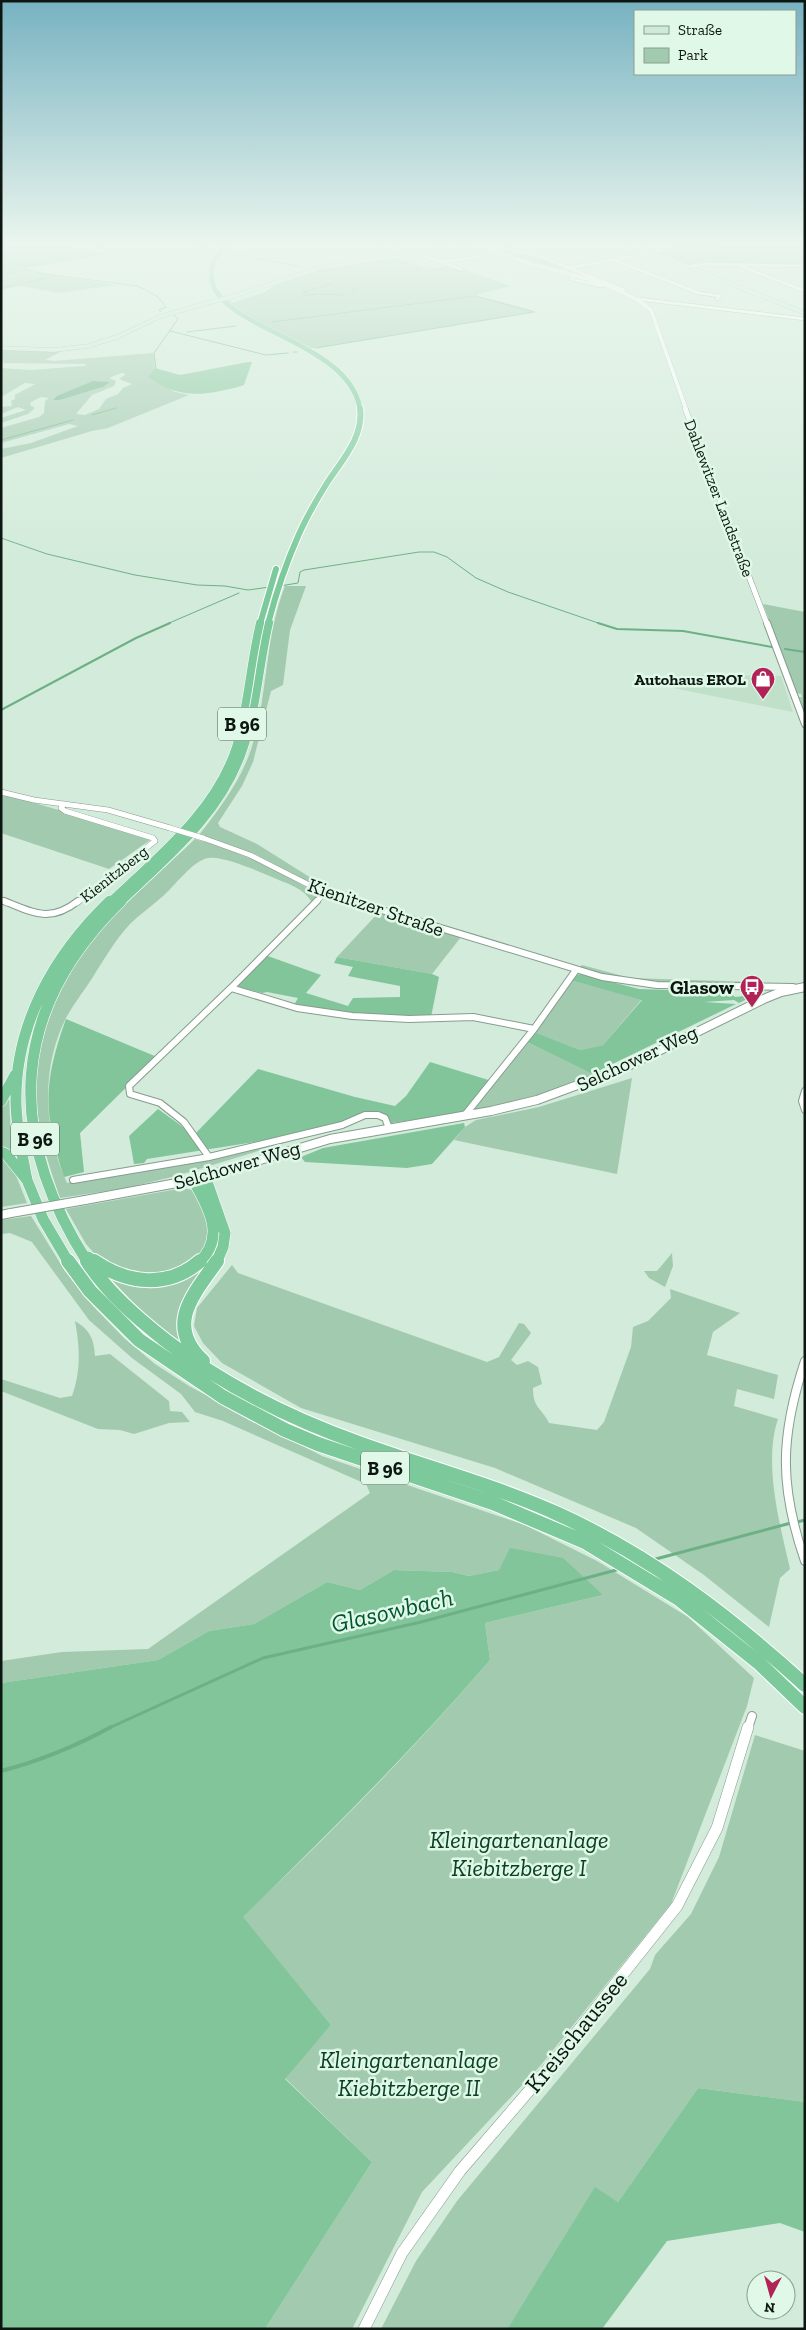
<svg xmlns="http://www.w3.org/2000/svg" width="806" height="2330" font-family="'Zilla Slab',serif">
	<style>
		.built { fill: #c0e0ca }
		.green { fill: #a2caaf; fill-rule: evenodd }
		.forest { fill: #82c59a }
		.water { fill: #6eb086 }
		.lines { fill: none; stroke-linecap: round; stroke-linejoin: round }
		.stream-far3 { stroke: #6eb086; stroke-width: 1 }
		.stream-far2 { stroke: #6eb086; stroke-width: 2 }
		.stream-far1 { stroke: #6eb086; stroke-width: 3 }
		.stream { stroke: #6eb086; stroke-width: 4 }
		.minor-far4-casing { stroke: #869d8d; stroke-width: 4 }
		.minor-far3-casing { stroke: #869d8d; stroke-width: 6 }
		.minor-far2-casing { stroke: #869d8d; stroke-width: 8 }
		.minor-far1-casing { stroke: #869d8d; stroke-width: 10 }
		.minor-casing { stroke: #869d8d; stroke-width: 12 }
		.tertiary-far3-casing { stroke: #869d8d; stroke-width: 4.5 }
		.tertiary-far2-casing { stroke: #869d8d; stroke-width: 6 }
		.tertiary-far1-casing { stroke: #869d8d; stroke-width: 8 }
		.tertiary-casing { stroke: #869d8d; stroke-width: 10 }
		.secondary-casing { stroke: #869d8d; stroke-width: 4.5 }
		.trunk-far4-casing { stroke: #fff; stroke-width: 5.5 }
		.trunk-far3-casing { stroke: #fff; stroke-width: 8 }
		.trunk-far2-casing { stroke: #fff; stroke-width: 9 }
		.trunk-far1-casing { stroke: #fff; stroke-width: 12 }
		.trunk-casing { stroke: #fff; stroke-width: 16 }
		.minor-far4 { stroke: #fff; stroke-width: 3 }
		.minor-far3 { stroke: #fff; stroke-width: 5 }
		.minor-far2 { stroke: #fff; stroke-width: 6 }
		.minor-far1 { stroke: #fff; stroke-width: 8 }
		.minor { stroke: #fff; stroke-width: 11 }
		.tertiary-far3 { stroke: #fff; stroke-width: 4 }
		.tertiary-far2 { stroke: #fff; stroke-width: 5 }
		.tertiary-far1 { stroke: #fff; stroke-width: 6 }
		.tertiary { stroke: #fff; stroke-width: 8 }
		.secondary { stroke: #ceebda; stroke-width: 4 }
		.trunk-far4 { stroke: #7cca9c; stroke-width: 5 }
		.trunk-far3 { stroke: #7cca9c; stroke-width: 6 }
		.trunk-far2 { stroke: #7cca9c; stroke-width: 8 }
		.trunk-far1 { stroke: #7cca9c; stroke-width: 11 }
		.trunk { stroke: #7cca9c; stroke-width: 14 }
		.minor-bridge-casing { stroke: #869d8d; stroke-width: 6; stroke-linecap: butt }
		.tertiary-bridge-casing { stroke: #869d8d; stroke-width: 10; stroke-linecap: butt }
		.secondary-bridge-casing { stroke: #869d8d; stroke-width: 4.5; stroke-linecap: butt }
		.minor-bridge { stroke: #fff; stroke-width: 5 }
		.tertiary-bridge { stroke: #fff; stroke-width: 8 }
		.secondary-bridge { stroke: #ceebda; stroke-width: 4 }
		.labels { text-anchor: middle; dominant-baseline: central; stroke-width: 5; stroke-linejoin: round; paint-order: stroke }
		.far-street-label { font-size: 16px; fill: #0d1610; stroke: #dff8e7 }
		.far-poi-label { font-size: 16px; font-weight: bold; fill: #0d1610; stroke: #dff8e7; text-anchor: end }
		.shield { fill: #dff8e7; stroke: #4c5a50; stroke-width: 1 }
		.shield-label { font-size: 19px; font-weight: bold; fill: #0d1610 }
		.street-label { font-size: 20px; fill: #0d1610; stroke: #dff8e7 }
		.poi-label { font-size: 20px; font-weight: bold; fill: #0d1610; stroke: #dff8e7; text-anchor: end }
		.near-park-label { font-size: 24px; font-style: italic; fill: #0a4024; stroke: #dff8e7 }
		.near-street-label { font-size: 24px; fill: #0d1610; stroke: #dff8e7 }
		.near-water-label { font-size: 25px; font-style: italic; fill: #015630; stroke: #dff8e7 }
	</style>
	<rect width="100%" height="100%" fill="#d2ebda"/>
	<!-- built -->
	<path class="built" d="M702,675l79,1 12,36 -120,-24 1,-12z"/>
	<!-- green -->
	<path class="green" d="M685,242h84l-40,4 -28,12 -38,-7z
		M484,243l50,12 32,13c-23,5 -61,-16 -82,-25z
		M393,257l36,12 21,-4 61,21 -35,9 62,17 -222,36h-5l-52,-24 -33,-24 3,-1 3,4 33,-11 11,-8 42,-14z
		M1,264l19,5 -4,3 9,-2 29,5 -12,4 15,-3 60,9 -59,8 -38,-7 -19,4z
		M1,349l61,2 -17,9 9,1 99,-8 2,15 -6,9 26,15 14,3 -81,33 -16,3 -91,27v-9l30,-6 47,-17 -9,-2 -68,19v-15l38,-11 5,-4 1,-12 4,-3 -8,-1 -10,5 -1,3 5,3 -7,6 -27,9v-5l25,-8 -8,-3 -17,7v-7l11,-1 -1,-5 4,-2v-4l20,-11 -10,-1 -24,14v-29l30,2 53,-4 3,-2 -86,-1 4,-1 -4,-2zM121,373l5,1 -7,5 13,5 -9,4 -5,6 -12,5 -7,10 -14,6 -9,-1 16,-19 22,-9 2,-5 -7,-3zM92,382l11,5 -43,13 -6,-2z
		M285,586h21l-16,44 -7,55 -12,6 -18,71 -11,24 -24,37 2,4 37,17 70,44 32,12 -37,-11 -67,-35 -56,-19c22,-28 44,-57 54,-92 15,-51 12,-106 32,-157z
		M763,604l42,8v102l-8,-17h5l-1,-3 -5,-1z
		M1,793l152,45 -44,31 -108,-36z
		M195,839l27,8 42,17 56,31 -8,8c-7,-15 -25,-19 -40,-26 -14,-6 -50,-22 -64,-19 -16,3 -34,29 -46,39 -10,9 -22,17 -32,27 -15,16 -27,37 -39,56 -8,12 -18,25 -25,38 -26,51 -22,115 1,165l108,-17 126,-28 -125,38 -50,12 -66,10c-9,-27 -18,-53 -22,-81 -11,-72 25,-148 75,-200 26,-27 55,-52 82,-78z
		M379,912l82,25 -29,37 -95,-17z
		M582,965l48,13 123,4 1,4 -124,-5 -52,-12z
		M570,980l72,19 -39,46 -23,5 -45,-18z
		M527,1042l65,32 -58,22 -66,16z
		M632,1078l-15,96 -163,-34 11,-13 11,-7 63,-13z
		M9,1095l2,47 4,18 -14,-11v-42z
		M1,1156l12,12 14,35 -26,4z
		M183,1188l9,2 5,4 14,37 -2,11 -9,14 -13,11 -50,11 -37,-18 -14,-16 -20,-35z
		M31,1216l34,55 28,35 31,32 31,26 34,22 133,70 203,69 72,36 91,56 66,61 -7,28 -76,198 -130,161 -119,127 -70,137h-87l107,-167 -87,-84 46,-53 -89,-108c87,-81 171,-167 248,-257l-5,-37 118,-28 -104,-25 -30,6 -17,-4 -58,-2 -34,20 -33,-8 -73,42 -45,7 -51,29 -157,23v-22l61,-9 86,-3 222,-156 -4,-9 -143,-63 -28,-9 -14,-18 -49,-36 -43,-38 -57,-78 -22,-9 -9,1v-14z
		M216,1221l5,6 -4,28 -28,37 -5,55 -35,-28 -39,-41 9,2 83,-15z
		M672,1253l1,13 -8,21 -16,-9 -5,-7h13z
		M232,1265l6,8 249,89 12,-5 20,-34 5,1 7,9 -20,27 6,5 11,-4 10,6 4,17 -9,4c0,21 9,20 16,35l48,7 7,-8 27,-75 2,-20 15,-6 23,-23 -1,-9 70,24 -27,19 -6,23 71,20 -4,24 -37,-10 -3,17 44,13c-15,44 2,106 12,150l-10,9 -11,49 -65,-52 -68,-47 -141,-60 -194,-60 -79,-45 -19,-20 -9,-17 3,-18z
		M75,1321c15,9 19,18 20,35l15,-2 59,47 1,10 12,1 8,10 -21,1 -35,11 -14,-4 -22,-1 -97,-38v-12l59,19 12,-2c9,-25 8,-48 3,-75z
		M755,1735l50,16v351l-107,-14 -80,114 -23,-14 -88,141h-126l35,-68 41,-60 193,-232 5,-14 36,-41 28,-57z"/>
	<!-- forest -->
	<path class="forest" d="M1,242h19l17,4 17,-2 53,10 -81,14 -25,-6z
		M769,242h36v23h-119l-29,-12 6,-2 38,7 28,-12z
		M248,362h4l-8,23c-8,3 -16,4 -24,6 -27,6 -49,3 -72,-14l7,-9 25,7z
		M265,955l56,20 -15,18 42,13 5,-8 47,-1v-11l-52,-10 5,-9 -19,-4 3,-6 95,17 7,3 -8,40 -53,-1 -84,-11 4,-7 -31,-6 -5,1 -25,-6 2,-5z
		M580,974l59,15 90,3 6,5 9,-1 3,3 -8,4 -5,-3 -30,2 32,2 -144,70 -65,-32 8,-10 45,18 23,-5 39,-45 -72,-20 3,-4z
		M66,1019l91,38 -77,76 4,39 -20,5c-21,-65 -21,-94 2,-158z
		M430,1062l65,20 -27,30 -84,12 -5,-12 -13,1 -27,10 -60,15 -132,21 -3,4 -10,1 -5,-28 29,-27 36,26 64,-66 97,28 40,9 11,-10z
		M464,1123l1,4 -33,37 -25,4 -102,-6 -4,-5 22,-9z
		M510,1548l53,10 40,37 -118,28 5,37c-77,90 -162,174 -247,257l88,108 -46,54 87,83 -107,167h-264v-646l157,-23 51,-29 45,-7 73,-42 33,8 34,-20 58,2 17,4 30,-6z
		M698,2088l107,14v130l-25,-9 -113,18 -65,88h-95l88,-142 23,15z"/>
	<!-- water -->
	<path class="water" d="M93,381l17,1 -7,5 -43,13h-7l4,-4z"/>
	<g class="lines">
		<!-- stream-far3 -->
		<path class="stream-far3" d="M77,242l46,10
			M177,242l32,7
			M225,252l75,15
			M1,263l44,11 93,12 20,11 8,10 -7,3 2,2
			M1,274l23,-4
			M20,284l35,-8
			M1,288l14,-3
			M353,292l3,-4
			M308,294l-5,-2 28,-8
			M302,296l15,-2 28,1
			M272,322l203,-26 59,16 -218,36
			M170,331l96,24 22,-2
			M187,332l49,-6
			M293,352h4
			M156,368l-2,-15 24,-34 -3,-3
			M92,415l24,-7
			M1,440l72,-20
			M1,538l46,16 88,21 62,10 28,1 23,4 22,-3
			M280,586l18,-3 2,-11 4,-2 115,-18h15l13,5 29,21 32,14 93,32
			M167,624l72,-31"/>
		<!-- stream-far2 -->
		<path class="stream-far2" d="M598,623l19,6 66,2 89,16
			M785,649l20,3
			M1,710l135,-72 34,-15"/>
		<!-- stream-far1 -->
		<path class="stream-far1" d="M797,1522l8,-2
			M652,1560l139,-37
			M109,1728l154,-70 158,-36 199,-53"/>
		<!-- stream -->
		<path class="stream" d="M1,1771c39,-10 75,-25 110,-44"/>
		<defs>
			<path id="minor-far4" d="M660,242l11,4
				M478,243l61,13 85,34
				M382,246l32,7
				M391,246l19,-4
				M416,253l25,9
				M614,260l85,33 21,3 -3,3
				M740,266l65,25
				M686,267l20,-3 99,2
				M568,268l84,-15 28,-11
				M461,269l-20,-7 37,-5
				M574,276l-3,3 31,7
				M638,299l167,20"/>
			<path id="minor-far3" d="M1,792l33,8 74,10 62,18
				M64,804l-3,4 4,3 88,27 2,3 -78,62
				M203,838l47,17 75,38 32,10
				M1,900l6,3
				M315,903l10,-10"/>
			<path id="minor-far2" d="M4,901c30,12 46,22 74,0
				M352,901l250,76 55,8 136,2
				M231,988l66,20 55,8 57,3 64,-2 61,12
				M805,1091l-3,10 3,9
				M465,1115l69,-86 42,-59
				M209,1157l-25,-35 -24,-19 -30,-9 -1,-8 102,-98 86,-87
				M73,1180l136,-23 133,-32 23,-10h13l7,3 4,10"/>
			<path id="minor-far1" d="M805,1361c-25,75 -26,125 0,200
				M748,1728l4,-12"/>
			<path id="minor" d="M364,2329l38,-76 58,-82 87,-101 130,-164 40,-78 31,-101"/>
			<path id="tertiary-far3" d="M478,243c16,6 31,14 47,19 42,13 92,19 126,48l35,99"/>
			<path id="tertiary-far2" d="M685,408l82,216"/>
			<path id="tertiary-far1" d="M767,623l38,101"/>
			<path id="tertiary" d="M85,1200l108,-20 137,-41 161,-28 46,-11 89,-33 140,-69 15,-6 24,-5
				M1,1215l10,-2"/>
			<path id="secondary" d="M618,242l22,6 165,65
				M231,297l89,-29 158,-25
				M1,348l53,2 34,-4 29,-9 42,-20 48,-14"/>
			<path id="trunk-far4" d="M228,242c-5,6 -13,14 -15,22 -19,64 135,70 147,145"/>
			<path id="trunk-far3" d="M260,624l16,-55
				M268,624c8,-31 18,-61 31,-90 8,-18 18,-35 28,-51 15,-23 37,-46 33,-75"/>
			<path id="trunk-far2" d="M109,903c48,-46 106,-91 127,-156 12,-40 14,-83 24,-124
				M120,903c48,-46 101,-88 123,-153 14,-41 16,-85 26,-127"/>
			<path id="trunk-far1" d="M1,1101l14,-26
				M1,1152l5,2 21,26 16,39 26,44
				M205,1176l20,57 -2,14 -7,16
				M27,1180c-5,-25 -10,-49 -11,-75 -2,-80 38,-150 94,-204
				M193,1180c15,26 34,58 5,83
				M88,1257l8,6
				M88,1263c-83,-129 -79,-253 33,-362"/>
			<path id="trunk" d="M68,1261l22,30 49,49 84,57 62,33 33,14 175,59 92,39 94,57 80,64 46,44
				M87,1261c20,31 49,56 78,79 58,45 124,78 194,103 66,24 135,42 199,71 93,42 172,103 247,171
				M94,1261c33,23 74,28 106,0
				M203,1361c-39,-36 -9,-67 14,-100"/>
		</defs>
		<!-- minor-far4 casing -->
		<use href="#minor-far4" class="minor-far4-casing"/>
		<!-- minor-far3 casing -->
		<use href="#minor-far3" class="minor-far3-casing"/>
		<!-- minor-far2 casing -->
		<use href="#minor-far2" class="minor-far2-casing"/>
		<!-- minor-far1 casing -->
		<use href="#minor-far1" class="minor-far1-casing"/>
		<!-- minor casing -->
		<use href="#minor" class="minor-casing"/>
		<!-- tertiary-far3 casing -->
		<use href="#tertiary-far3" class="tertiary-far3-casing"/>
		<!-- tertiary-far2 casing -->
		<use href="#tertiary-far2" class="tertiary-far2-casing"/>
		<!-- tertiary-far1 casing -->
		<use href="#tertiary-far1" class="tertiary-far1-casing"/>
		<!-- tertiary casing -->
		<use href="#tertiary" class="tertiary-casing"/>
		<!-- secondary casing -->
		<use href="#secondary" class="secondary-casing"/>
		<!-- trunk-far4 casing -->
		<use href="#trunk-far4" class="trunk-far4-casing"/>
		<!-- trunk-far3 casing -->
		<use href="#trunk-far3" class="trunk-far3-casing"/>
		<!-- trunk-far2 casing -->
		<use href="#trunk-far2" class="trunk-far2-casing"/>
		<!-- trunk-far1 casing -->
		<use href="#trunk-far1" class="trunk-far1-casing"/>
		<!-- trunk casing -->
		<use href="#trunk" class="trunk-casing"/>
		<!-- minor-far4 -->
		<use href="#minor-far4" class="minor-far4"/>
		<!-- minor-far3 -->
		<use href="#minor-far3" class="minor-far3"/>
		<!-- minor-far2 -->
		<use href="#minor-far2" class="minor-far2"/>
		<!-- minor-far1 -->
		<use href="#minor-far1" class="minor-far1"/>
		<!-- minor -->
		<use href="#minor" class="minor"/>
		<!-- tertiary-far3 -->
		<use href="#tertiary-far3" class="tertiary-far3"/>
		<!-- tertiary-far2 -->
		<use href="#tertiary-far2" class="tertiary-far2"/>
		<!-- tertiary-far1 -->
		<use href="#tertiary-far1" class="tertiary-far1"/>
		<!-- tertiary -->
		<use href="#tertiary" class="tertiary"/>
		<!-- secondary -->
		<use href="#secondary" class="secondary"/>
		<!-- trunk-far4 -->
		<use href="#trunk-far4" class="trunk-far4"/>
		<!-- trunk-far3 -->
		<use href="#trunk-far3" class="trunk-far3"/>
		<!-- trunk-far2 -->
		<use href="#trunk-far2" class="trunk-far2"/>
		<!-- trunk-far1 -->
		<use href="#trunk-far1" class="trunk-far1"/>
		<!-- trunk -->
		<use href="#trunk" class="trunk"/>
		<defs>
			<path id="minor-bridge" d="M170,828l33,10"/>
			<path id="tertiary-bridge" d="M11,1213l74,-13"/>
			<path id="secondary-bridge" d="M207,303l24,-6"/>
		</defs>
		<!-- minor-bridge casing -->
		<use href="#minor-bridge" class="minor-bridge-casing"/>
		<!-- tertiary-bridge casing -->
		<use href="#tertiary-bridge" class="tertiary-bridge-casing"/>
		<!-- secondary-bridge casing -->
		<use href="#secondary-bridge" class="secondary-bridge-casing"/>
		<!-- minor-bridge -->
		<use href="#minor-bridge" class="minor-bridge"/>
		<!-- tertiary-bridge -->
		<use href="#tertiary-bridge" class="tertiary-bridge"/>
		<!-- secondary-bridge -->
		<use href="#secondary-bridge" class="secondary-bridge"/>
	</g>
	<!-- sky -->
	<linearGradient id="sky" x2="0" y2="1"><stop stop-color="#77b2c1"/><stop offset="0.43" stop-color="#ebf6ee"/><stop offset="1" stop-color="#ebf6ee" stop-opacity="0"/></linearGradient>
	<rect width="806" height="569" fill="url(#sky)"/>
	<!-- icons -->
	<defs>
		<symbol id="shop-pin" viewBox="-11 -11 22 30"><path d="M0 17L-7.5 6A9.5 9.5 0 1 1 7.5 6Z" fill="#b12256" stroke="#dff8e7"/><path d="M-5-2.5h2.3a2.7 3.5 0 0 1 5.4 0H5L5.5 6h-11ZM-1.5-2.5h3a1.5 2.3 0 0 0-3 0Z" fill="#fff"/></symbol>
		<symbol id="bus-pin" viewBox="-11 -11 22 30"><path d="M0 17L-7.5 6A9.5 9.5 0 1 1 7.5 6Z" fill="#b12256" stroke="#dff8e7"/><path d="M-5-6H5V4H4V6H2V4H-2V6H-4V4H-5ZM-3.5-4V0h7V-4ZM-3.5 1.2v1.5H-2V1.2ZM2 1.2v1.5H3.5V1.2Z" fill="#fff"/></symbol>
	</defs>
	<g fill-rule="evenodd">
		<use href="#shop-pin" x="749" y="665" width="28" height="38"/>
		<use href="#bus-pin" x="738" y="973" width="28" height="38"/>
	</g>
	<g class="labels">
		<!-- far-street labels -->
		<g class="far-street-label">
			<text transform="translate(719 498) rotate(69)">Dahlewitzer Landstraße</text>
			<text transform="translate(114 874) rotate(-38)">Kienitzberg</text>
		</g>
		<!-- far-poi labels -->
		<g class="far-poi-label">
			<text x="746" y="679">Autohaus EROL</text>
		</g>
		<!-- shield labels -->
		<g class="shield">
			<rect x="218" y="707.5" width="48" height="33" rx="4"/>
			<rect x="11" y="1122.5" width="48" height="33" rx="4"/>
			<rect x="361" y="1451.5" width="48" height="33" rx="4"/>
		</g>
		<g class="shield-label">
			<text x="242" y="724">B 96</text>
			<text x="35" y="1139">B 96</text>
			<text x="385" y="1468">B 96</text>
		</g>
		<!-- street labels -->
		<g class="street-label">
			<text transform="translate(376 907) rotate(19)">Kienitzer Straße</text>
			<text transform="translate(637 1058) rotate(-25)">Selchower Weg</text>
			<text transform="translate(237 1165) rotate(-16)">Selchower Weg</text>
		</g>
		<!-- poi labels -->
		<g class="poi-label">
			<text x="734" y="987">Glasow</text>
		</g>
		<!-- near-park labels -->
		<g class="near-park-label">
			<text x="519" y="1839">Kleingartenanlage<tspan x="519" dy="28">Kiebitzberge I</tspan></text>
			<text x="409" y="2059">Kleingartenanlage<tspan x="409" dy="28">Kiebitzberge II</tspan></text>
		</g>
		<!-- near-street labels -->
		<g class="near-street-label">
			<text transform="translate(576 2032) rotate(-51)">Kreischaussee</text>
		</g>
		<!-- near-water labels -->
		<g class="near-water-label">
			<text transform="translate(392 1610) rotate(-13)">Glasowbach</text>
		</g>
	</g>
	<!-- border -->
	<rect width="806" height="2330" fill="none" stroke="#0d1610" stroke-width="5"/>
	<!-- legend -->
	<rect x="634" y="10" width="162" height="65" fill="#dff8e7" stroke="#8b9e91"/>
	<rect x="644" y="26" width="25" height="8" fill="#ceebda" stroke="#8b9e91"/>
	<text x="678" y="35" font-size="15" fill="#0d1610">Straße</text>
	<rect x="644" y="48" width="25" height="15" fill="#a2caaf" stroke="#8b9e91"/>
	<text x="678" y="60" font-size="15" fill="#0d1610">Park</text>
	<!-- north arrow -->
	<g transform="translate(771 2295) rotate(186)"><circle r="24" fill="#dff8e7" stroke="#8b9e91"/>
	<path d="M0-4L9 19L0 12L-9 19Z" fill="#b12256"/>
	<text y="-8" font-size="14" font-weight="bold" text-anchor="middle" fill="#0d1610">N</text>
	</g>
</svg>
